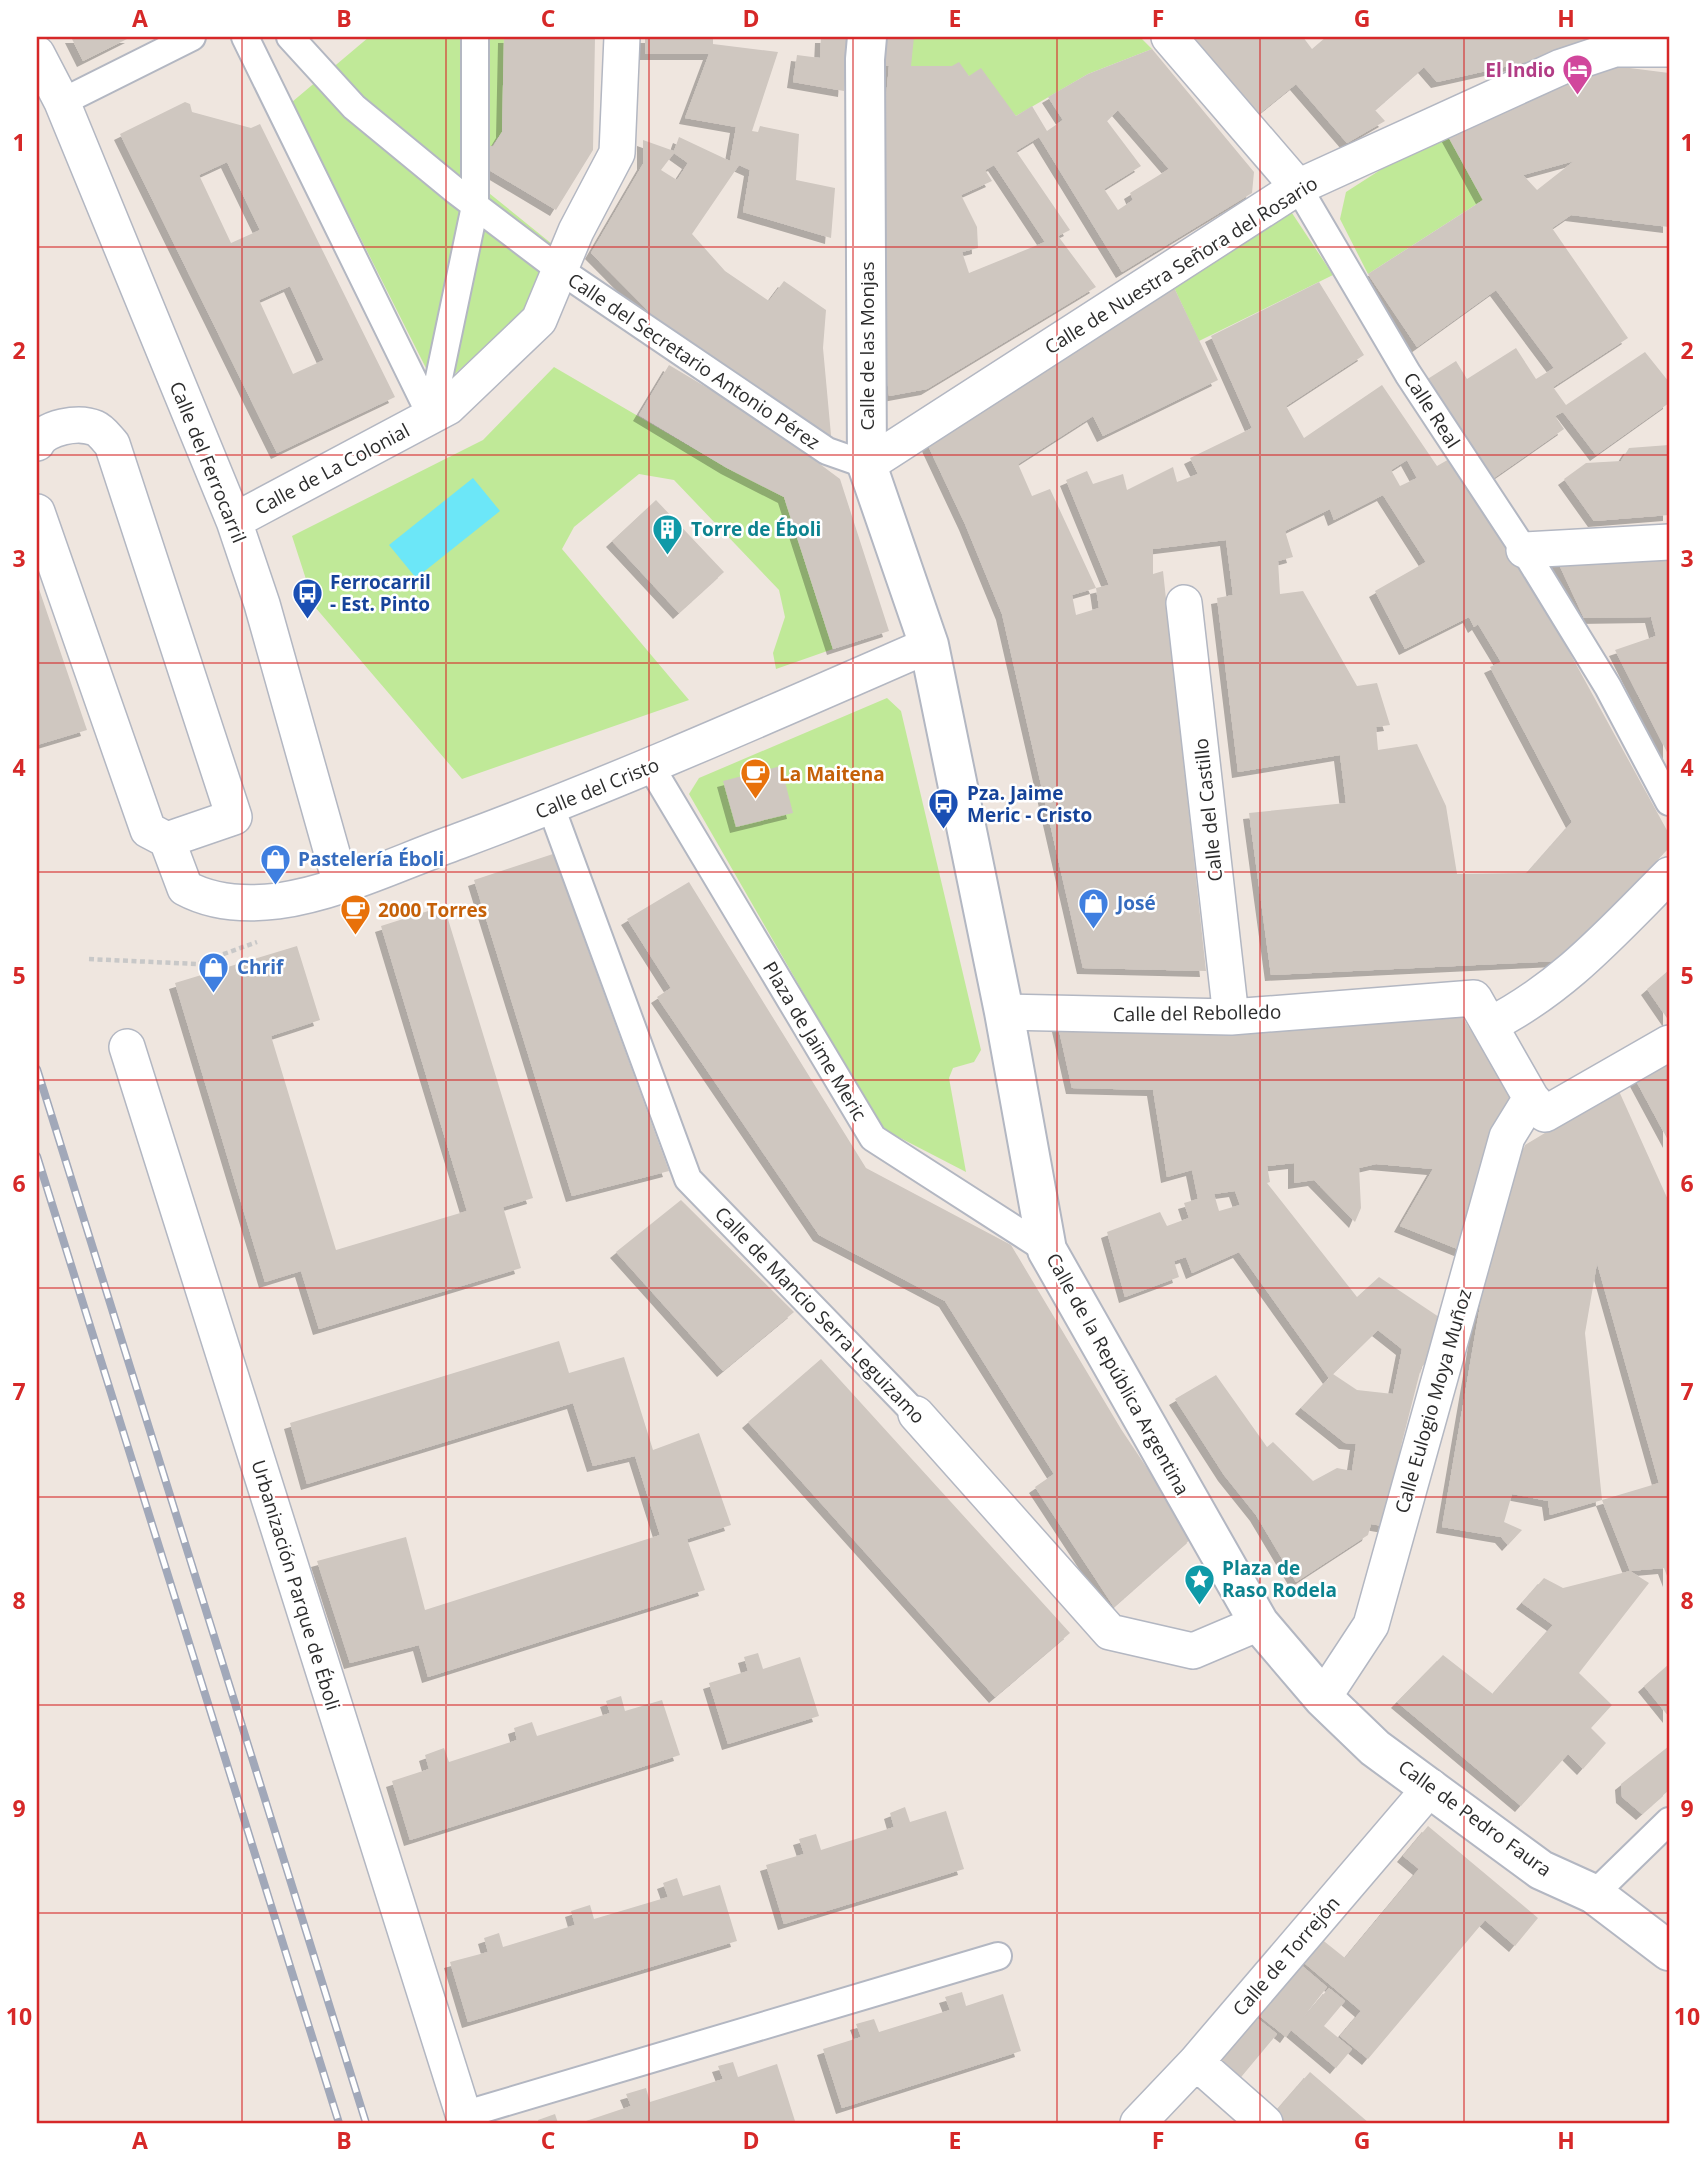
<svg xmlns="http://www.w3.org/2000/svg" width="1706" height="2160" font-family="'Open Sans',sans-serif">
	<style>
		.green { fill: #c0e998 }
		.water { fill: #6ce7f8 }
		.building { fill: #cfc7c0; fill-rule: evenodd; filter: url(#shadow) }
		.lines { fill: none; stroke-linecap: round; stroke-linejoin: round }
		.pedestrian-casing { stroke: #b3b7c2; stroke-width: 30 }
		.minor-casing { stroke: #b3b7c2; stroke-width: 38 }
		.tertiary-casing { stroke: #b3b7c2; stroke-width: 42 }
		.path { stroke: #c8c8c8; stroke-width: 4.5; stroke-dasharray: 5 3.5; stroke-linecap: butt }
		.pedestrian { stroke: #fff; stroke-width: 26 }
		.minor { stroke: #fff; stroke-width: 35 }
		.tertiary { stroke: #fff; stroke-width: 38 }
		.rail-casing { stroke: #a1a8b9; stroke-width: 8 }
		.rail { stroke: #fff; stroke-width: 5; stroke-dasharray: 16; stroke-linecap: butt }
		.grid { fill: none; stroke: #d62828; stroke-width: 2; stroke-opacity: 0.55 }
		.labels { text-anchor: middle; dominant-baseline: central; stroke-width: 5; stroke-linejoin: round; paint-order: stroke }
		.hotel-label { font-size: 19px; font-weight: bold; fill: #b23c85; stroke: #fff; text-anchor: end }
		.street-label { font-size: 19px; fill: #2d2d2d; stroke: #fff }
		.culture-label { font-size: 19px; font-weight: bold; fill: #0d838f; stroke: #fff; text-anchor: start }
		.transit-label { font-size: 19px; font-weight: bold; fill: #164399; stroke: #fff; text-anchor: start }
		.food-label { font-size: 19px; font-weight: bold; fill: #c56008; stroke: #fff; text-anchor: start }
		.shop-label { font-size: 19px; font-weight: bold; fill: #366cbe; stroke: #fff; text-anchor: start }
		.neatline { fill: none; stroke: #d62828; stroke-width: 2.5 }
		.grid-label { font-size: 23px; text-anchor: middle; font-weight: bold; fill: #d62828 }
	</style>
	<defs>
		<filter id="shadow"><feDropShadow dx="-6" dy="6" stdDeviation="0" flood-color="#0004"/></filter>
	</defs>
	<rect width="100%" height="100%" fill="#efe6df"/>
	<!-- green -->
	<path class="green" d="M369,37h135l-2,95 -33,45 83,67 -26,66 -89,80 -145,-288z
		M880,37h260l12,12 -64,25 -72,42 -47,-40 -17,-10h-70z
		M1444,129l39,71 -115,74 -28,-55 6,-27z
		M1290,210l43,65 -134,66 -29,-62z
		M554,367l173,101 57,29 49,152 -57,20 -3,-16 12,-36 -6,-27 -105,-110 -35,-6 -65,53 -12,22 127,151 -227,79 -147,-172 -23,-71 191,-96z
		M887,698l14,13 80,339 -7,12 -21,6 -4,10 17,94 -85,-44 -192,-334 10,-16z"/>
	<!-- water -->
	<path class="water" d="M473,478l27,33 -84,67 -27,-33z"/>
	<!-- building -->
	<path class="building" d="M71,37h60l-48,24z
		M504,37h91l-2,113 -37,60 -77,-46 10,-19 4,2 9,-15z
		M645,37h68v7l65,8 -26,79 6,1 2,-6 39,8 -3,46 39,8 -4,50 -88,-26 7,-42 -11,-5 -47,69 33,37 44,30 15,-20 42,29 -3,38 9,98 -150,-101 -91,-92 52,-89v-24l31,11 5,-14 51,24 6,-34 -51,-9 24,-64h-64zM674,153l14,10 -11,17 -16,-10z
		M821,37h27l-4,54 -51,-9 4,-27 23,3z
		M886,37h28l-3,29h41l7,-4 10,14 12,-8 35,48 16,-10 15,25 16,-11 -15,-23 40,-23 64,-25 102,123 -2,21 -130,79 -83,-135 -23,14 54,79 -12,6 38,51 -169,102 -38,7 -5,-48 -2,-209 7,-73h-7zM1118,110l51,59 -39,24 3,7 -15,10 -14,-21 37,-23 -34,-45zM994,165l51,77 -76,31 -7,-21 16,-4 -1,-21 -16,-32 31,-14 -7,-11z
		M1186,37h117l9,12 14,-12h282l-1,7 -170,38 -13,-15 -49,43 10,11 -38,22 -51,-59 -42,34z
		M1614,66l55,7v154l-98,-12 -19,13 76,110 -75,49 13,18 79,-53 24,30v21l-73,52 -33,-43 -8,4 9,13 -73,51 -65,-100 30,-19 11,18 49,-31 20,31 18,-11 -58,-78 -79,57 -49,-73 115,-74 -39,-71zM1574,161l-37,29 -14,-15z
		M185,102l5,2 2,8 59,16 9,-4 135,273 -118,56 -157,-319zM227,162l33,68 -29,13 -32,-68zM290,286l34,74 -31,14 -34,-74z
		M1170,279l48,101 -115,56 -10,-20 -75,48 14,32 18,-7 46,99 13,-3 -43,-105 21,-9 6,13 30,-10 4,16 46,-23 4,15 21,-8 -8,-16 62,-30 -41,-92 108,-54 45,73 -78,51 18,32 78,-53 55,81 14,-8 39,65 36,50 143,261v14l-110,113 -288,14 -22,-162 97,-10 -6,-48 -102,17 -21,-174 16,-3 -7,-55 -73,9v25l10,-3 43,400 -123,-3 -81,-354 -37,-90 -41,-87zM1407,460l10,18 -17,8 -9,-16zM1383,495l43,67 -51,29 30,58 64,-32 5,10 4,-3 23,38 -11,5 82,155 -45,51 -70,1 -11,-68 -29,-62 -39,6 -2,-23 14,-2 -13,-42 -20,3 -54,-95 -23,3 -2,-33 15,-4 -8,-26 45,-22 4,11zM1096,588l3,20 -23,7 -4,-20z
		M669,365l89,53 82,61 49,152 -56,18 -49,-152 -57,-29 -88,-53z
		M1669,445v70l-75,6 -30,-42 22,-16 35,-2 8,-13z
		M656,500l68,72 -45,41 -67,-72z
		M1669,554v202l-54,-106 41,-14 -5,-19 -67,1 -28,-60z
		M39,589l48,141 -50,15v-155z
		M781,766l12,47 -57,14 -13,-46z
		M553,854l116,317 -97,25 -98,-316z
		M689,882l177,286 145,77 110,184 72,108 -79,70 -79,-120 19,-13 -109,-173 -126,-66 -162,-238 14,-9 -44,-69z
		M444,906l89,292 -30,9 18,61 -202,61 -18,-58 -36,11 -90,-299 122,-37 23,74 -49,16 65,214 131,-39 -86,-285z
		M1669,970v51l-22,-32z
		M1461,1015l52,82 -48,155 -65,-26 33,-57 -57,-5 -17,4 2,40 -6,14 -41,-42 -20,3v-20l-27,3 3,16 -3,1 90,114 22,-20 63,42 -16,48 -4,-3 -21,82 -13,81 -17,-3 -3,11 -72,47 -40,-67 -32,-40 -49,-76 41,-24 51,72 6,-5 40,39 24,-13 15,3 4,-27 -11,-1 -44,-35 28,-30 -90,-126 -47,21 -6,-16 -12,4 5,16 -54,20 -18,-65 53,-20 7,14 22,-8 -5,-15 14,-4 -6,-29 -25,7 -14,-87 -81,-2 -14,-62zM1235,1191l5,14 -21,6 -5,-17zM1378,1330l24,19 -9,45 -36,-4 -24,-16z
		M1669,1056v86l-35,-65z
		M1618,1089l51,113v379l-5,-13 -34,3 -28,-71 -52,15 -2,-14 -36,-7 -8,28 18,8 -14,15 -7,-8 -59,-10 48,-279 35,-103zM1597,1263l62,220 -57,17 -17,-167z
		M681,1200l113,112 -71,59 -107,-119z
		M559,1341l10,32 55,-16 29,93 46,-17 32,92 -44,14 18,51 -277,87 -9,-32 -69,18 -33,-102 89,-24 19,73 235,-75 -25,-79 -42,10 -20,-63 -266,81 -17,-61z
		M821,1359l249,274 -75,64 -247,-275z
		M1630,1571l19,12 -70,90 33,32 -21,23 15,15 -23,26 -15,-15 -47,52 -124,-104 46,-47 50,39 60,-69 -31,-22 22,-25 19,10z
		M758,1653l5,16 37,-12 19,59 -91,28 -19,-61 39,-12 -4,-14z
		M1669,1664v53l-25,-31z
		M621,1696l4,15 37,-11 18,55 -270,85 -18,-59 37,-12 -4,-14 19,-7 5,14 68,-22 -3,-12 18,-6 5,14 73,-23 -4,-12z
		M1669,1746v44l-27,24 -20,-17 -1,-13z
		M905,1807l5,15 36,-11 18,58 -180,55 -18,-59 38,-11 -5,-15 17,-5 5,16 73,-23 -4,-14z
		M1428,1826l110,92 -23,28 -30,-26 -117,139 -28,-23 21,-25 -65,-55 19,-22 30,24 74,-89 -16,-13z
		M677,1878l6,18 37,-11 17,56 -269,81 -18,-60 38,-10 -4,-14 15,-5 4,14 72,-22 -4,-14 19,-6 4,14 74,-22 -5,-14z
		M1294,1959l33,28 -24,31 26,-30 16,13 -21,25 28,23 -16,19 -45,-38 -5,7 -34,-27z
		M962,1992l4,14 37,-12 18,57 -179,57 -19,-59 38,-12 -5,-13 18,-5 5,13 71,-22 -5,-13z
		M1252,2014l25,20 -45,54 -24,-19z
		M733,2062l5,15 39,-13 18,57 -215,2 51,-17 -5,-12 20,-6 4,14 73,-23 -5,-13z
		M1310,2072l59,51h-93l-6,-5z
		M555,2114l3,9h-19l-1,-3z"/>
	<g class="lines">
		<defs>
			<path id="pedestrian" d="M245,37l186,379
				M290,37l64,70 102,84 104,79 267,181 40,14
				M62,102l130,-65
				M1298,187l110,187 116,176 84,137 61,115
				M431,416l44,-210v-169
				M651,767l222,371 174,112
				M551,807l137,372 228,235
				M1594,1894l75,-73
				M463,2115l535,-159"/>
			<path id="minor" d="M1169,37l129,150
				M37,54l25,48 172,419 28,83 79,281
				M37,443c8,-16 42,-22 58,-15 7,3 12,11 17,16l122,373 -67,23 18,48c28,15 61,17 93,13 62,-9 122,-39 181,-60 159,-59 314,-128 470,-196
				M867,465l431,-278 263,-120 54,-18h54
				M37,512l111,318 19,10
				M234,521l214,-114 91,-87 37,-89 41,-78 5,-116
				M1524,550l145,-8
				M1184,603l47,414
				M1004,1012l227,5 243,-19 57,100 14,16 124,-71
				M1490,1025c74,-38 121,-92 179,-150
				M127,1047l339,1076
				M916,1414l194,218 83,19 66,-28
				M1323,1698l48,-73 136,-488 24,-39
				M1196,2062l69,61
				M1138,2123l58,-61 235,-275"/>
			<path id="tertiary" d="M867,37l-2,22 2,406 62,180 75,367 43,238 212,373 64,75 52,50 166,122 53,24 75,57"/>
		</defs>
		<!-- pedestrian casing -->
		<use href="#pedestrian" class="pedestrian-casing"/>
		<!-- minor casing -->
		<use href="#minor" class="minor-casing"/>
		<!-- tertiary casing -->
		<use href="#tertiary" class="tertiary-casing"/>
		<!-- path -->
		<path class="path" d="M89,959l107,5 61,-22"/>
		<!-- pedestrian -->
		<use href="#pedestrian" class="pedestrian"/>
		<!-- minor -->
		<use href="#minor" class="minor"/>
		<!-- tertiary -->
		<use href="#tertiary" class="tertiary"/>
		<defs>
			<path id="rail" d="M37,1069l329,1054
				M37,1156l302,967"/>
		</defs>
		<!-- rail casing -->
		<use href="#rail" class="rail-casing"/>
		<!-- rail -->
		<use href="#rail" class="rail"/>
	</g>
	<!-- grid -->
	<path class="grid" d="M242,37v2086M446,37v2086M649,37v2086M853,37v2086M1057,37v2086M1260,37v2086M1464,37v2086M37,247h1632M37,455h1632M37,663h1632M37,872h1632M37,1080h1632M37,1288h1632M37,1497h1632M37,1705h1632M37,1913h1632"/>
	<!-- icons -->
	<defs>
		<symbol id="hotel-pin" viewBox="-11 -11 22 30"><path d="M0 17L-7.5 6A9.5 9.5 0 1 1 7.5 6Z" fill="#d1479c" stroke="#fff"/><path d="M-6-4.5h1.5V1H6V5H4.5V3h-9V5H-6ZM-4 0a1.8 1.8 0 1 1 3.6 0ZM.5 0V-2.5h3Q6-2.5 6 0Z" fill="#fff"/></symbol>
		<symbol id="building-pin" viewBox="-11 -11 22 30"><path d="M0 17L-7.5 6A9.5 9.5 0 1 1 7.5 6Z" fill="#0f9aa8" stroke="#fff"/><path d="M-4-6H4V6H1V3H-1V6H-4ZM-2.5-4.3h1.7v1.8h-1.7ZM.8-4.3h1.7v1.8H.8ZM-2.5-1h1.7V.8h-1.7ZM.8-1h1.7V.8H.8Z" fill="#fff"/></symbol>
		<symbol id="bus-pin" viewBox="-11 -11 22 30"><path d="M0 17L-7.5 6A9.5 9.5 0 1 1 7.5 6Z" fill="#1a4fb4" stroke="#fff"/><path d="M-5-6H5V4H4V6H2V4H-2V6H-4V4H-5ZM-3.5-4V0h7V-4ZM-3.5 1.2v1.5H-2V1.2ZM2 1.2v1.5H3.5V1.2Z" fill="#fff"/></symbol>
		<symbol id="cafe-pin" viewBox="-11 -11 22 30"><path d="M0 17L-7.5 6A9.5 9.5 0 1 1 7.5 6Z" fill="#e8710a" stroke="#fff"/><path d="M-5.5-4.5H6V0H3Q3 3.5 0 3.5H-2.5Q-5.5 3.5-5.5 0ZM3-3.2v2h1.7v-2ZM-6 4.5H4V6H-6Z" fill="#fff"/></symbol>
		<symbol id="shop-pin" viewBox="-11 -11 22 30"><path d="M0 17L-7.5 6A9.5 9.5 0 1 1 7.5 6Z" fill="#3f7fe0" stroke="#fff"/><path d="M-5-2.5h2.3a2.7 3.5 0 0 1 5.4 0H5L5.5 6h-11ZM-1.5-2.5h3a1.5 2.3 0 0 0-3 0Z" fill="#fff"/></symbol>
		<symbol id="sight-pin" viewBox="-11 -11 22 30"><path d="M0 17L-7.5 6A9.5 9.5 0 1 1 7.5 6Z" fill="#0f9aa8" stroke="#fff"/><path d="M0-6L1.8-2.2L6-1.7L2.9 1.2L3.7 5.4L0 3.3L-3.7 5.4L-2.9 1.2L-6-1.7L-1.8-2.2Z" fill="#fff"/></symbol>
	</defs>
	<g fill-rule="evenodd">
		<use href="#hotel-pin" x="1560" y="52" width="35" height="47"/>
		<use href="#building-pin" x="650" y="512" width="35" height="47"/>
		<use href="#bus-pin" x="290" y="576" width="35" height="47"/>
		<use href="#cafe-pin" x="738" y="756" width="35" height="47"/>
		<use href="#bus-pin" x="926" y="786" width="35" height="47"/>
		<use href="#shop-pin" x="258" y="842" width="35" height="47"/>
		<use href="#shop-pin" x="1076" y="886" width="35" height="47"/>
		<use href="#cafe-pin" x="338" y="892" width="35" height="47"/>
		<use href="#shop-pin" x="196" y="950" width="35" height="47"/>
		<use href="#sight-pin" x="1182" y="1562" width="35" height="47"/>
	</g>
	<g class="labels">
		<!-- hotel labels -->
		<g class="hotel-label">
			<text x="1555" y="70">El Indio</text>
		</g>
		<!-- street labels -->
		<g class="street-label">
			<text transform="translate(1181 265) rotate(-32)">Calle de Nuestra Señora del Rosario</text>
			<text transform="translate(867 346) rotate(-90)">Calle de las Monjas</text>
			<text transform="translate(694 361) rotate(34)">Calle del Secretario Antonio Pérez</text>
			<text transform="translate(1432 410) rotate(57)">Calle Real</text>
			<text transform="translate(208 462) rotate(68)">Calle del Ferrocarril</text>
			<text transform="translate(332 469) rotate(-28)">Calle de La Colonial</text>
			<text transform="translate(597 788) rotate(-22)">Calle del Cristo</text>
			<text transform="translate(1208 810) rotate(-96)">Calle del Castillo</text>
			<text transform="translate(1197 1013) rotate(-1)">Calle del Rebolledo</text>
			<text transform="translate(815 1041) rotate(59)">Plaza de Jaime Meric</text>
			<text transform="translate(820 1315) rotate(46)">Calle de Mancio Serra Leguizamo</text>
			<text transform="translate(1118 1374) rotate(61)">Calle de la República Argentina</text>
			<text transform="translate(1433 1401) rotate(-74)">Calle Eulogio Moya Muñoz</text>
			<text transform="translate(296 1585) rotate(73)">Urbanización Parque de Éboli</text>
			<text transform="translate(1475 1818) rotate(36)">Calle de Pedro Faura</text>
			<text transform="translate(1286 1956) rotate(-49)">Calle de Torrejón</text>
		</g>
		<!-- culture labels -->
		<g class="culture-label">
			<text x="691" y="529">Torre de Éboli</text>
			<text x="1222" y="1568">Plaza de<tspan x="1222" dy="22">Raso Rodela</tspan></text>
		</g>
		<!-- transit labels -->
		<g class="transit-label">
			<text x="330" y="582">Ferrocarril<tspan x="330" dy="22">- Est. Pinto</tspan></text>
			<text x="967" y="793">Pza. Jaime<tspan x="967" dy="22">Meric - Cristo</tspan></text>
		</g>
		<!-- food labels -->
		<g class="food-label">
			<text x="779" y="774">La Maitena</text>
			<text x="378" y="910">2000 Torres</text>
		</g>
		<!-- shop labels -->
		<g class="shop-label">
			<text x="298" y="859">Pastelería Éboli</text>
			<text x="1117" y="903">José</text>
			<text x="237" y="967">Chrif</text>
		</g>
	</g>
	<!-- border -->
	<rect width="1706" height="2160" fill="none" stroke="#ffffff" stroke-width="77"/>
	<rect x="38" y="38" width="1630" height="2084" class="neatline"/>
	<g class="grid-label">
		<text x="140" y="27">A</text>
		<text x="344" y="27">B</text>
		<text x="548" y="27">C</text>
		<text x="751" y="27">D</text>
		<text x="955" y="27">E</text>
		<text x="1158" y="27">F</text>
		<text x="1362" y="27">G</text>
		<text x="1566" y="27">H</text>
		<text x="19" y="151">1</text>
		<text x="1687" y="151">1</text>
		<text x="19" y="359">2</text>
		<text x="1687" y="359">2</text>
		<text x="19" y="567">3</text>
		<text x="1687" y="567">3</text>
		<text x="19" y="776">4</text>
		<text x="1687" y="776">4</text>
		<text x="19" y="984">5</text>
		<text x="1687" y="984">5</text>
		<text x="19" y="1192">6</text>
		<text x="1687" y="1192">6</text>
		<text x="19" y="1400">7</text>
		<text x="1687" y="1400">7</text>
		<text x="19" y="1609">8</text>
		<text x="1687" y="1609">8</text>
		<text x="19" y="1817">9</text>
		<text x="1687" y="1817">9</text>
		<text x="19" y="2025">10</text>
		<text x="1687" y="2025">10</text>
		<text x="140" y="2149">A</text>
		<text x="344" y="2149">B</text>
		<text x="548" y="2149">C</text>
		<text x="751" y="2149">D</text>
		<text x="955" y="2149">E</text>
		<text x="1158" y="2149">F</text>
		<text x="1362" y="2149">G</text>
		<text x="1566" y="2149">H</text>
	</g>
</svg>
